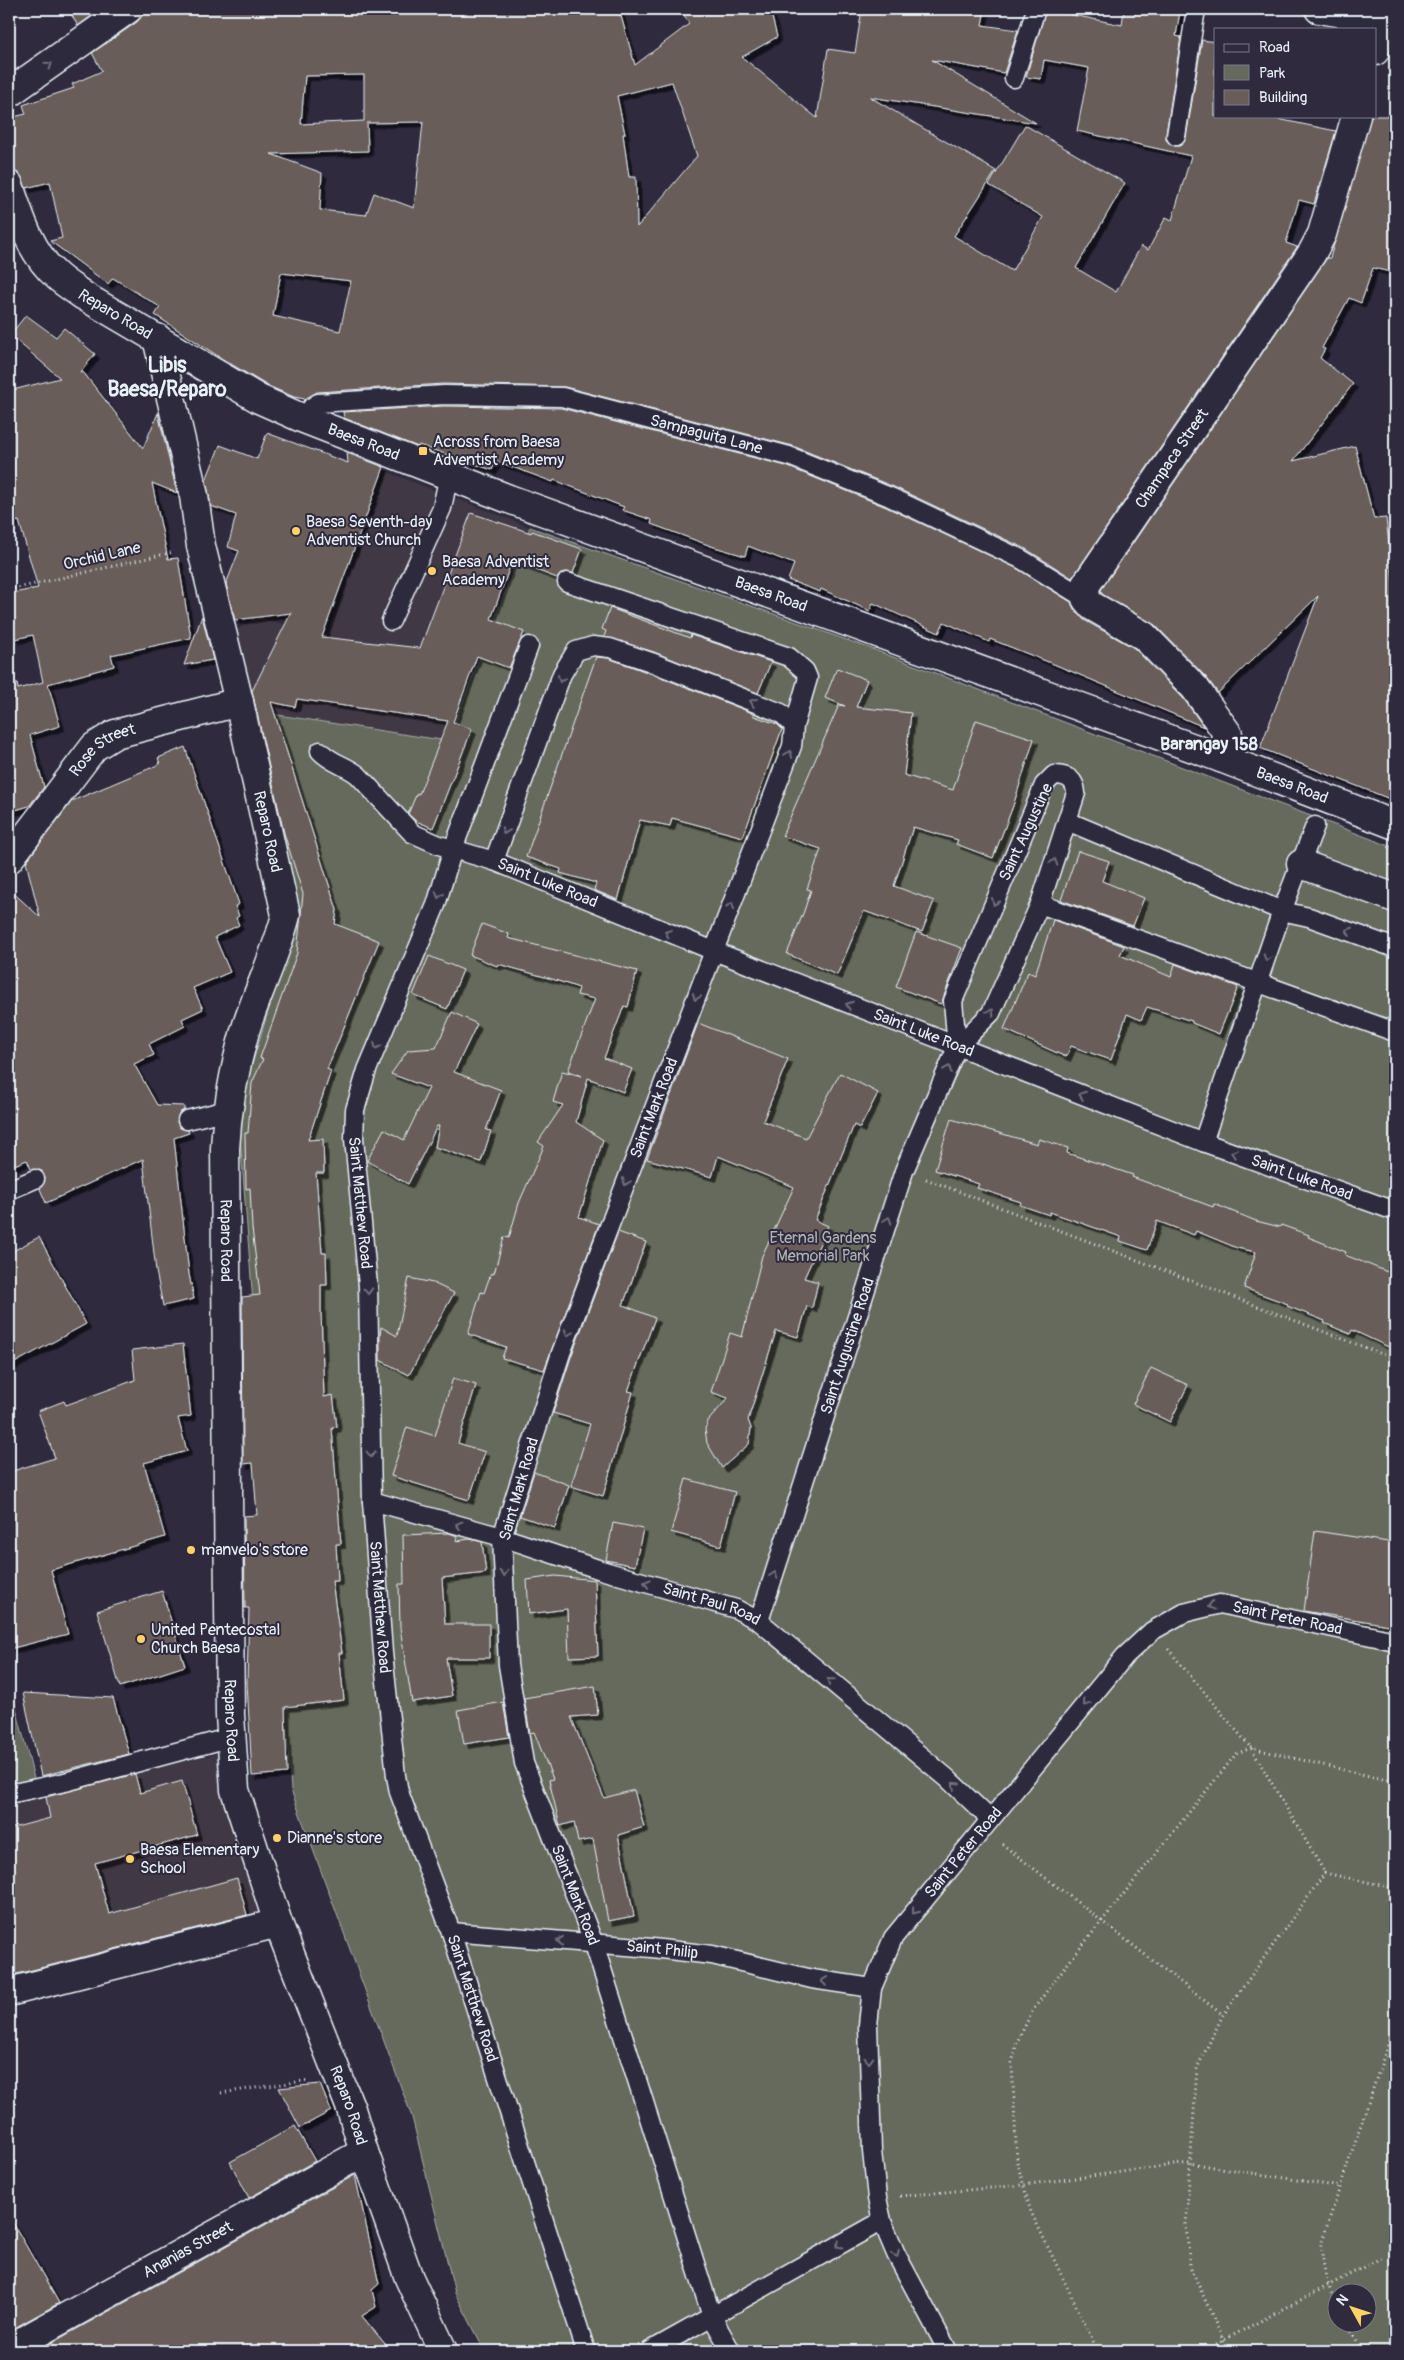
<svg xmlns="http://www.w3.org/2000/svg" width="1404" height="2360" font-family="Pangolin,sans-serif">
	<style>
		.built { fill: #403945 }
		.green { fill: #666a5c; stroke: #a7aeaa; fill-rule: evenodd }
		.building { fill: #685d58; stroke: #e8f1f8; fill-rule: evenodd; filter: url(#shadow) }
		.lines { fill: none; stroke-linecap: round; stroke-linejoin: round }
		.lane-casing { stroke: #e8f1f8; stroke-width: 21 }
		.street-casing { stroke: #e8f1f8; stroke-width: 31 }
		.secondary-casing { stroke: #e8f1f8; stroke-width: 31 }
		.path { stroke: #e8f1f8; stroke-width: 3; stroke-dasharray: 1 4; stroke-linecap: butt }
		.lane { stroke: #2f2a3d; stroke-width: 18 }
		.street { stroke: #2f2a3d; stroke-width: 28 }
		.secondary { stroke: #2f2a3d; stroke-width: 28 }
		.oneway { stroke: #70707e }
		.poi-dot { fill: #ffd166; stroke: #2f2a3d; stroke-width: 2 }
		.labels { text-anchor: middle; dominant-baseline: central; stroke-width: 4; stroke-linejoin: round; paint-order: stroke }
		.street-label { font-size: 16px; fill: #e8f1f8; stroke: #2f2a3d }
		.poi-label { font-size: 16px; fill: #e8f1f8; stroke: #2f2a3d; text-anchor: start }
		.park-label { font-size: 16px; fill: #aeb4b2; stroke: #2f2a3d }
		.neighbourhood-label { font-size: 18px; font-weight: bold; fill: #e8f1f8; stroke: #2f2a3d }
		.district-label { font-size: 21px; font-weight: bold; fill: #e8f1f8; stroke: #2f2a3d }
	</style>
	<defs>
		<filter id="shadow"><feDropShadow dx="4.5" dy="4.5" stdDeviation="0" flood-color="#0009"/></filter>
	</defs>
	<rect width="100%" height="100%" fill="#2f2a3d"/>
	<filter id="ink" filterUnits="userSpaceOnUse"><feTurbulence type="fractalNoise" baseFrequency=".02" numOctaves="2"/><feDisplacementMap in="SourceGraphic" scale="10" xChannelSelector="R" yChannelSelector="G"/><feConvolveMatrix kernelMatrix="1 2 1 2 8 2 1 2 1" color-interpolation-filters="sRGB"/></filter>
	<g filter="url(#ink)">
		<!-- built -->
		<path class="built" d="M387,472l143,55 -82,214 -203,-31 -13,-77 26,-17 68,22z
			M221,1753l46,164 -258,71v-188z"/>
		<!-- green -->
		<path class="green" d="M530,527l342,122 523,199v1503h-910l-30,-58 -43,-176 -121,-327 -53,-679 58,-192 -51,-209 203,31zM1336,2292h30v30h-30z
			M9,1687l2,1 27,106 -29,6z"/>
		<!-- building -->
		<path class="building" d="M68,9h33l-23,17z
			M143,9h476l16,56 54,-41 -8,-15h89l7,28 -35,20 75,61 11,-69 27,4 7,-44h123l-3,16 36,5 -14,43 -72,-13 104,63 -166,-26 126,74 -42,65 58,35 31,-54 -54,-32 36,-60 100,58 -49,85 40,24 25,-46 7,4 18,-33 6,3 19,-64 -114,-25 12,-63 -45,-8 -3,19 -15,-2 20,-68h22v5l54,11 2,-16h42l14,2 -4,25 5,1 -15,97v6l8,6h6l6,-8 16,-98 13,2v74h48l73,15 -22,73 -15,-4 -13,43 11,4 -225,331 -46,-29 -132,-62 -101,-41 -228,-59 -122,-3 -126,8 -12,7 -11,-2 -28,-12 -45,-27 -66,-43 5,-8 -47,-29 -5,6 -58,-43 12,-3 -12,-56 -24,6 -6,-14 -9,-4 -2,-7v-45l17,-4 -3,-9 51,-17 -2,-4 30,-13 -10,-18 45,-31 5,-6zM364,75v46l-63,3 4,-48zM672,82l25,74 -60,71 -1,-50h-7l-6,-43h2l-8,-38zM423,122l-9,86 -40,-15 -8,22 -46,-5 2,-37 -51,-19 97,-3 -1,-28zM281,273l70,8 -11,50 -67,-15z
			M1371,116h24v157l-22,-5 -12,35 -12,-5 -27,50 3,1 -5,9 33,26 -60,77 62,-15 19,73 12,-1 9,78v205l-135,-53 58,-152 -100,97 -12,-16 -51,-52 -53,-31 -1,-4 226,-332h3z
			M26,315l30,22 8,-9 31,26 -15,19 3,-1 60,76 15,-35 19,80 -25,-10 16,76 10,-1 13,80 -80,17 3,11 -66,18 12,42 -30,9 14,52 -15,19 -20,6v-128l8,-1 1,6 25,-7 -10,-47 -18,4 -6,-28v-17l29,-6 -19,-67 -6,1 -4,-23v-108l51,-13 -50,-43z
			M444,406l117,2 225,58 100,41 130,61 55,34 3,7 10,11 50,28 49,50 21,29 -148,-62 -66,-26 -1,3 -45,-20 -5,11 -66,-30 -3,8 -49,-22 -1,3 -32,-12 6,-16 -46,-18 -3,10 -34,-10 -60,-22 1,-4 -30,-10 2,-3 -70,-27 -1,2 -57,-21 -4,9 -73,-25 -1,2 -74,-29 -1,-6z
			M267,433l81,30 -1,-10 37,14 -62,170 98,11 51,-135 60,20 1,-2 50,18 -9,24 -9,-1 -7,6 -45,-17 -21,58 33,13 -15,36 -32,-12 -24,66 19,7 -39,99 -17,-7 -8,-7 9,-21 2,1 29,-73 -151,-22 -2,8 -24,-5 66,208 -2,14 44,17 -52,128 4,2 -23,69 15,-1 1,34h-8l6,80h4l1,32h-6v27l3,85 9,-2 4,32 -5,1 9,116h-5l2,37h-6l10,72h-3l5,47 -59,7 2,66 -35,3 -5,-94 2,-74h-4l-1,-92 13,-1 -4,-52 -10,1 -1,-167 18,-2 -8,-67 -2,-40 -4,1 -1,-56h3l4,-50 11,-24 -3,-1 37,-105 6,-59 -19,-61 -32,-142 39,-78 -56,7 -9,-36 13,-33 -11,-4 8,-32 -25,-9 -5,-26 14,-35 37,14z
			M610,608l80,30 1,-3 80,27 -13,31 -104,-41 -50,-15 2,-6 -4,-2z
			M202,616l11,44 -29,5z
			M596,657l12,1 39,14 103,40 4,4 23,8 5,5 -39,108 -71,-19 -2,8 -30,-6 -22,80 -24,-10 2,-7 -36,-10 1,-4 -35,-12z
			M837,668l30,12 -11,27 55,6 -7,62 49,15 23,-70 58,19 -21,67 -20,52 -37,-14 2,-4 -45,-13 -19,59 40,15 -12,31 -58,-21 -27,64 -50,-21 17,-43 7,-21 -4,-1 14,-40 -39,-13 57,-131 6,1 -20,-8z
			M185,747l54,157 -4,2 4,10 -3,2 3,7 -24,12 15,35 -37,16 10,21 -21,10 3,7 -36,18 5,11 -20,9 23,41 27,1v4l-5,3 -2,9 3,6 8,2 1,3 -15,5 15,136 5,25 -31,7 -7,-35 -13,-112 -97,44 -6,-14 5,-8 -3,-10 -11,-2 -4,-9 -18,7v-278l31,28 -14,-55 46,-61 88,-37 -2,-6z
			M1078,851l31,10 -7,20 42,17 -11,28 -72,-26z
			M1053,920l71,26 -4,9 51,22 4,-13 63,23 -19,47 -27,-11v-2l-45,-14 -6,13 -14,-6 -16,46 -40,-14 -5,11 -62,-28 24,-57 7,3z
			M482,924l27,10 -1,4 129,33 -9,36 -4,-1 -20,52 28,11 -9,23 -35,-14 -12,44 27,18 -24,77 20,7 -55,146 -42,-12 4,-11 -38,-13 13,-42 3,1 7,-20 3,1 10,-37 5,1 10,-35 25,-57 -6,-4 25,-37 -10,-3 9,-31 20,5 -14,-5 27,-72 -18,-4 2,-7 -27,-9 -54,-15 -1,2 -27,-11z
			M916,932l46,16 -21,56 -45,-17z
			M429,956l34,14 -16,39 -34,-14z
			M452,1012l25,12 -23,48 47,18 -15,40 5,1 -10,31 -46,-15 4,-21h-2l-29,58 -41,-23 17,-32 20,11 25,-52 -38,-14 17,-24 28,-2z
			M698,1023l90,36 -25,62 43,17 34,-65 38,20 -18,35 -6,-3 -39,95 13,6 -24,52 14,4 -6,26 -5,-2 -9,31 -22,-6 -28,89 3,8 -2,16 -27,24 -15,-25 -2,-14 3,-8 20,-23 -17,-6 19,-59 12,4 20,-81 32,-69 -76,-31 -6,21 -65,-18z
			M951,1119l86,25 2,-5 29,9 -1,5 66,22 -1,2 81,30 1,-3 42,17 24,6 1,-2 28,10 -1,2 38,15 -1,3 50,20v75l-43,-20 -2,4 -26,-11 1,-2 -38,-15 1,-2 -44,-16 12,-36 -19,-4 -41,-17 -2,4 -37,-14 -10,29 -27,-9 1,-4 -71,-25 -1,3 -29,-10 1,-3 -44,-14 2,-4 -44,-14z
			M618,1232l28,10 -23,63 32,13 -27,73 5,1 -30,104 -32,-10 19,-62 -37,-11 18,-56z
			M39,1237l47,87 -77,42v-113z
			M409,1278l24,5 21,10 -45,82 -29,-15v-23l1,-10 16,9z
			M183,1344l8,72 -13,2 9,33 -43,12 21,74 -114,33 17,64 -59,15v-177l46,-14 -17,-47 26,-10 2,4 69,-25 -3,-30z
			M1151,1368l37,17 -18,37 -37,-18z
			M453,1378l23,7 -18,58 27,9 -16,48 -78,-24 16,-49 28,9z
			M534,1472l35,13 -14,43 -35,-12z
			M686,1479l49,13 -14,54 -50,-14z
			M613,1523l30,6 -8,37 -29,-6z
			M1315,1531l80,12v83l-91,-15z
			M449,1533l8,3 -1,5 14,-2 12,3 4,31 -44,5 3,46h44v34h-43l6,38 -40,6 -12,-74 -1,-44h5l-1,-49z
			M555,1576l40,4 3,76 -29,1 -2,-48 -38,5 -2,-34z
			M162,1591l23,75 -65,21 -23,-76z
			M595,1686l3,29 -27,2 33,81 30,-8 10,37 -26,8 16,81 -26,5 -15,-82 -15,3 -4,-20 -14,4 -11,-46 4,-1 -19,-47 -4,1 -6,-35z
			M23,1693l90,5 16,56 -88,22z
			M503,1702l6,35 -45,7 -6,-34z
			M135,1774l5,19 42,-12 15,54 -102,28 14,51 128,-36 10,37 -238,61v-147l41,-11 -4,-21z
			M320,2084l11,27 -31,17 -21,-40z
			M295,2126l20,35 -66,37 -19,-36z
			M355,2175l24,109 -7,6 4,17 -14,9 29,35h-354z
			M9,2216l50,87 -50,28z"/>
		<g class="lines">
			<defs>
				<g id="lane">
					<path d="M1014,78l22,-69"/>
					<path d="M1176,136l20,-127"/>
					<path id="s1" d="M304,419l8,-12 6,-4 126,-8 118,2 227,59 101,41 131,62 65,40"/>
					<path id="s2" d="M567,582l222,75 16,14 3,7 -14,48 -2,20 -231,607 -59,184 6,128 16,98 70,181 118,373 19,34"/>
					<path d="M391,621l51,-113 7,-34"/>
					<path id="s3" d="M529,646l-76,203 -17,56 -69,165 -12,40 -1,29 14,147 4,215 11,152 13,123 3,16 52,140 135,419"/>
					<path id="s4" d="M320,751c11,12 25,14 38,24l54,58 27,12 55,16 220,90 489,191 192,69"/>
					<path d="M1067,821l215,90 27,6 86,31"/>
					<path d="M494,861l68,-187 14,-23 17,-5 17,2 41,14 130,51 13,13"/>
					<path d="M1040,904l355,128"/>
					<path d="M187,1120l40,-10"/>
					<path d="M1203,1142l79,-231 33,-85"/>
					<path d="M9,1190l26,-11"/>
					<path id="s5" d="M372,1501l130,36 99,33 135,39 23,12 188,157 43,41"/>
					<path id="s6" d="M759,1621l145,-450 53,-124 34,-34 49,-109 36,-111c-1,-14 -9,-18 -22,-18l-10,10 -91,216 4,46"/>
					<path d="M9,1794l56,-12 167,-45"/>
					<path id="s7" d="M451,1932l201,16 60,7 100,24 60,9"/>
					<path d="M650,2351l232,-130"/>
					<path id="s8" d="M948,2351l-52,-97 -14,-33 -5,-23 -5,-47 -4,-126 4,-37 21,-50 232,-282 27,-25 32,-18 36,-9 175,37"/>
				</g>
				<g id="street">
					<path d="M1319,9l76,13"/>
					<path d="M1375,51l13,-42"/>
					<path d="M9,93l119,-84"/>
					<path id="s9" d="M1221,758l7,-24 -33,-46 -51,-52 -52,-30 -6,-7 -1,-13 227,-333 10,-19 34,-118"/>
					<path id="s10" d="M9,859l85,-112 21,-13 124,-32"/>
					<path d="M1301,864l94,34"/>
					<path d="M9,1992l269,-69"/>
					<path id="s11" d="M12,2347l352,-195"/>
				</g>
				<g id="secondary">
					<path id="s12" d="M9,185c11,33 22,69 49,92 8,7 18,13 26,19l175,103 45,20 205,80 712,259 174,67"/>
					<path id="s13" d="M157,338l37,158 7,50 38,156 47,213c-10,40 -29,77 -41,116 -11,39 -18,78 -20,118l5,566 5,75 43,133 73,186 13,43 45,126 34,73"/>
				</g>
			</defs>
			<!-- lane casing -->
			<use href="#lane" class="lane-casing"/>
			<!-- street casing -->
			<use href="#street" class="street-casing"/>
			<!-- secondary casing -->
			<use href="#secondary" class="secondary-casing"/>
			<!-- path -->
			<path class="path" d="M9,590l165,-38
				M926,1179l469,180
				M1168,1649l83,99 74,125
				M1002,1844l221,171
				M221,2093l89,-13
				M900,2196l123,-11 166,-22 152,24
				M1336,2303c-10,-20 -13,-37 -15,-59l74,-221
				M1347,2322l15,29
				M1098,2351l-67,-139 -14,-50 -5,-99 5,-21 16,-32 24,-33 179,-223 15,-6 144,34
				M1203,2351l180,-94
				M1228,2351l-38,-85 -4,-41 11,-157 26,-53 102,-142 70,15"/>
			<!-- lane -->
			<use href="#lane" class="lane"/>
			<!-- street -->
			<use href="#street" class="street"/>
			<!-- secondary -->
			<use href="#secondary" class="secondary"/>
		</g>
		<!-- one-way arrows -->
		<defs><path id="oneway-chevron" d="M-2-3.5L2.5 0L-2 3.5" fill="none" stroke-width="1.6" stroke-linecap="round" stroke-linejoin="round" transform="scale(1.25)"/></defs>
		<g class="oneway">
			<use href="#oneway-chevron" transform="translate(49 65) rotate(-35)"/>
			<use href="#oneway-chevron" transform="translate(561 679) rotate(113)"/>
			<use href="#oneway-chevron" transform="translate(753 702) rotate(-158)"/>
			<use href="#oneway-chevron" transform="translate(789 754) rotate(-69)"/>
			<use href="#oneway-chevron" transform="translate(505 831) rotate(110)"/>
			<use href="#oneway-chevron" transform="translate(1054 862) rotate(-72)"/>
			<use href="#oneway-chevron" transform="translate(439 895) rotate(107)"/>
			<use href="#oneway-chevron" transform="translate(995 902) rotate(113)"/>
			<use href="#oneway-chevron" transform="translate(731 906) rotate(-69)"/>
			<use href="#oneway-chevron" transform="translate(1349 931) rotate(-160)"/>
			<use href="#oneway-chevron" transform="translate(668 933) rotate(-158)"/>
			<use href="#oneway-chevron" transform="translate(1267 958) rotate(108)"/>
			<use href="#oneway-chevron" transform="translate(696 997) rotate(111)"/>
			<use href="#oneway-chevron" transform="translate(849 1005) rotate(-159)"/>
			<use href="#oneway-chevron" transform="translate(991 1012) rotate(-57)"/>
			<use href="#oneway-chevron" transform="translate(377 1046) rotate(113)"/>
			<use href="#oneway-chevron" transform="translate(948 1069) rotate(-67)"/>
			<use href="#oneway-chevron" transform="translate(1082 1095) rotate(-159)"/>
			<use href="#oneway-chevron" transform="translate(1234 1153) rotate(-160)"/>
			<use href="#oneway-chevron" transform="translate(626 1182) rotate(111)"/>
			<use href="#oneway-chevron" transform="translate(888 1220) rotate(-72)"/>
			<use href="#oneway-chevron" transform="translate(368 1291) rotate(88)"/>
			<use href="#oneway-chevron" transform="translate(568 1333) rotate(111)"/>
			<use href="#oneway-chevron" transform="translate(371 1454) rotate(89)"/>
			<use href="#oneway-chevron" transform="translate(459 1525) rotate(-165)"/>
			<use href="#oneway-chevron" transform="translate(504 1573) rotate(87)"/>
			<use href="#oneway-chevron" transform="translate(774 1575) rotate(-72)"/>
			<use href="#oneway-chevron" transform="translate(647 1583) rotate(-164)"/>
			<use href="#oneway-chevron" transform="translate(1211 1606) rotate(165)"/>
			<use href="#oneway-chevron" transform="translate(830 1681) rotate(-140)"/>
			<use href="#oneway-chevron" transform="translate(1086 1703) rotate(129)"/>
			<use href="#oneway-chevron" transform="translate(955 1785) rotate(-137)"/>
			<use href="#oneway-chevron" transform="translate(915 1911) rotate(129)"/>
			<use href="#oneway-chevron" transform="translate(560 1941) rotate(-175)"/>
			<use href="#oneway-chevron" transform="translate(824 1981) rotate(-172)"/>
			<use href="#oneway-chevron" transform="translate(869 2060) rotate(88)"/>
			<use href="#oneway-chevron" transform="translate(839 2245) rotate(150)"/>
			<use href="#oneway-chevron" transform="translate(896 2254) rotate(64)"/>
		</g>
	</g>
	<!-- markers -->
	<g class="poi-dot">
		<rect x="418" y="446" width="10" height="10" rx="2.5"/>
		<circle cx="296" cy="531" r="5"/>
		<circle cx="432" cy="571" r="5"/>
		<circle cx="191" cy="1550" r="5"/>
		<circle cx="141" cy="1639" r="5"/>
		<circle cx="277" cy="1838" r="5"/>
		<circle cx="130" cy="1859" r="5"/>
	</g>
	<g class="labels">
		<!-- street labels -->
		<g class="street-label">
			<text stroke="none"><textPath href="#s12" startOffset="174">Reparo Road</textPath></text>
			<text stroke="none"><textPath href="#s1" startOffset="415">Sampaguita Lane</textPath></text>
			<text stroke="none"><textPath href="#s12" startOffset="454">Baesa Road</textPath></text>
			<text stroke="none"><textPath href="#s9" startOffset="391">Champaca Street</textPath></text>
			<text transform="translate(102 556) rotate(-13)">Orchid Lane</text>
			<text stroke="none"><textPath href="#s12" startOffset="889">Baesa Road</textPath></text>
			<text stroke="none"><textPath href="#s10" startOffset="146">Rose Street</textPath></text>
			<text stroke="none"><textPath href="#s12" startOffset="1444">Baesa Road</textPath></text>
			<text stroke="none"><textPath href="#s13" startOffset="506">Reparo Road</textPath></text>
			<text transform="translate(1026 832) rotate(-65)">Saint Augustine</text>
			<text stroke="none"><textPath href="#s4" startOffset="269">Saint Luke Road</textPath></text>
			<text stroke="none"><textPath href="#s4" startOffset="674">Saint Luke Road</textPath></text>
			<text transform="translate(654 1108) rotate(-69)">Saint Mark Road</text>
			<text stroke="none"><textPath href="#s4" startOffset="1079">Saint Luke Road</textPath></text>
			<text stroke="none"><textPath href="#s3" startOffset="589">Saint Matthew Road</textPath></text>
			<text stroke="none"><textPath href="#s13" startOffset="926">Reparo Road</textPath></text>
			<text stroke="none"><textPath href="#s6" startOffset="289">Saint Augustine Road</textPath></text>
			<text transform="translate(519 1489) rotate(-74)">Saint Mark Road</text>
			<text stroke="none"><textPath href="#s3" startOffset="994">Saint Matthew Road</textPath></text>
			<text stroke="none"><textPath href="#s5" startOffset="355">Saint Paul Road</textPath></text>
			<text stroke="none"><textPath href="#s8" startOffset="979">Saint Peter Road</textPath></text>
			<text stroke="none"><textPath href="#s13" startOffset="1406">Reparo Road</textPath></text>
			<text stroke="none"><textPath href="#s8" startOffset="545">Saint Peter Road</textPath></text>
			<text stroke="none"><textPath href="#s2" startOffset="1545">Saint Mark Road</textPath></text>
			<text stroke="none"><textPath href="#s7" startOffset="212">Saint Philip</textPath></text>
			<text stroke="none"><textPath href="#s3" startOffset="1399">Saint Matthew Road</textPath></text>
			<text stroke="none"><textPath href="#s13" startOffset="1811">Reparo Road</textPath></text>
			<text stroke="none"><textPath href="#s11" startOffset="201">Ananias Street</textPath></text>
		</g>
		<!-- poi labels -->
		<g class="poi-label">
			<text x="433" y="442">Across from Baesa<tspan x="433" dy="18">Adventist Academy</tspan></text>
			<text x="306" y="522">Baesa Seventh-day<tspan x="306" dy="18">Adventist Church</tspan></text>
			<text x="442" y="562">Baesa Adventist<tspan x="442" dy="18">Academy</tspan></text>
			<text x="201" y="1550">manvelo's store</text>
			<text x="151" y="1630">United Pentecostal<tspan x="151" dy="18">Church Baesa</tspan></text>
			<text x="287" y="1838">Dianne's store</text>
			<text x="140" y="1850">Baesa Elementary<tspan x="140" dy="18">School</tspan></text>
		</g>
		<!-- park labels -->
		<g class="park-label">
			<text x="823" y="1238">Eternal Gardens<tspan x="823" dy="18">Memorial Park</tspan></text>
		</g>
		<!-- neighbourhood labels -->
		<g class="neighbourhood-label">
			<text x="1209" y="744">Barangay 158</text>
		</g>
		<!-- district labels -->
		<g class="district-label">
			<text x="167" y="365">Libis<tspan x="167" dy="24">Baesa/Reparo</tspan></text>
		</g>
	</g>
	<!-- margin -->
	<rect width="1404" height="2360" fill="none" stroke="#2f2a3d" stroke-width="30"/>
	<rect x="15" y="15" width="1374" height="2330" fill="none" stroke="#e8f1f8" stroke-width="2" filter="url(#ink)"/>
	<!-- legend -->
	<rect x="1214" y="28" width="162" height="90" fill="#2f2a3d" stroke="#797a88"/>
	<rect x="1224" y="44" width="25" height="8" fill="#2f2a3d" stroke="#797a88"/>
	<text x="1259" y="52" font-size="15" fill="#e8f1f8">Road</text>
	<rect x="1224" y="65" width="25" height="15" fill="#666a5c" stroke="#797a88"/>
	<text x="1259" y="78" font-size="15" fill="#e8f1f8">Park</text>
	<rect x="1224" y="90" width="25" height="15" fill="#685d58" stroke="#797a88"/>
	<text x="1259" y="102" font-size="15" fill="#e8f1f8">Building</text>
	<!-- north arrow -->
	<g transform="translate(1352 2308) rotate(310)"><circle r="24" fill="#2f2a3d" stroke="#797a88"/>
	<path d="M0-4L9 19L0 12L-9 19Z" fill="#ffd166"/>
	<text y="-8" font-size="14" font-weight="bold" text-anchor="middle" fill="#e8f1f8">N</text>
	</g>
</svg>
